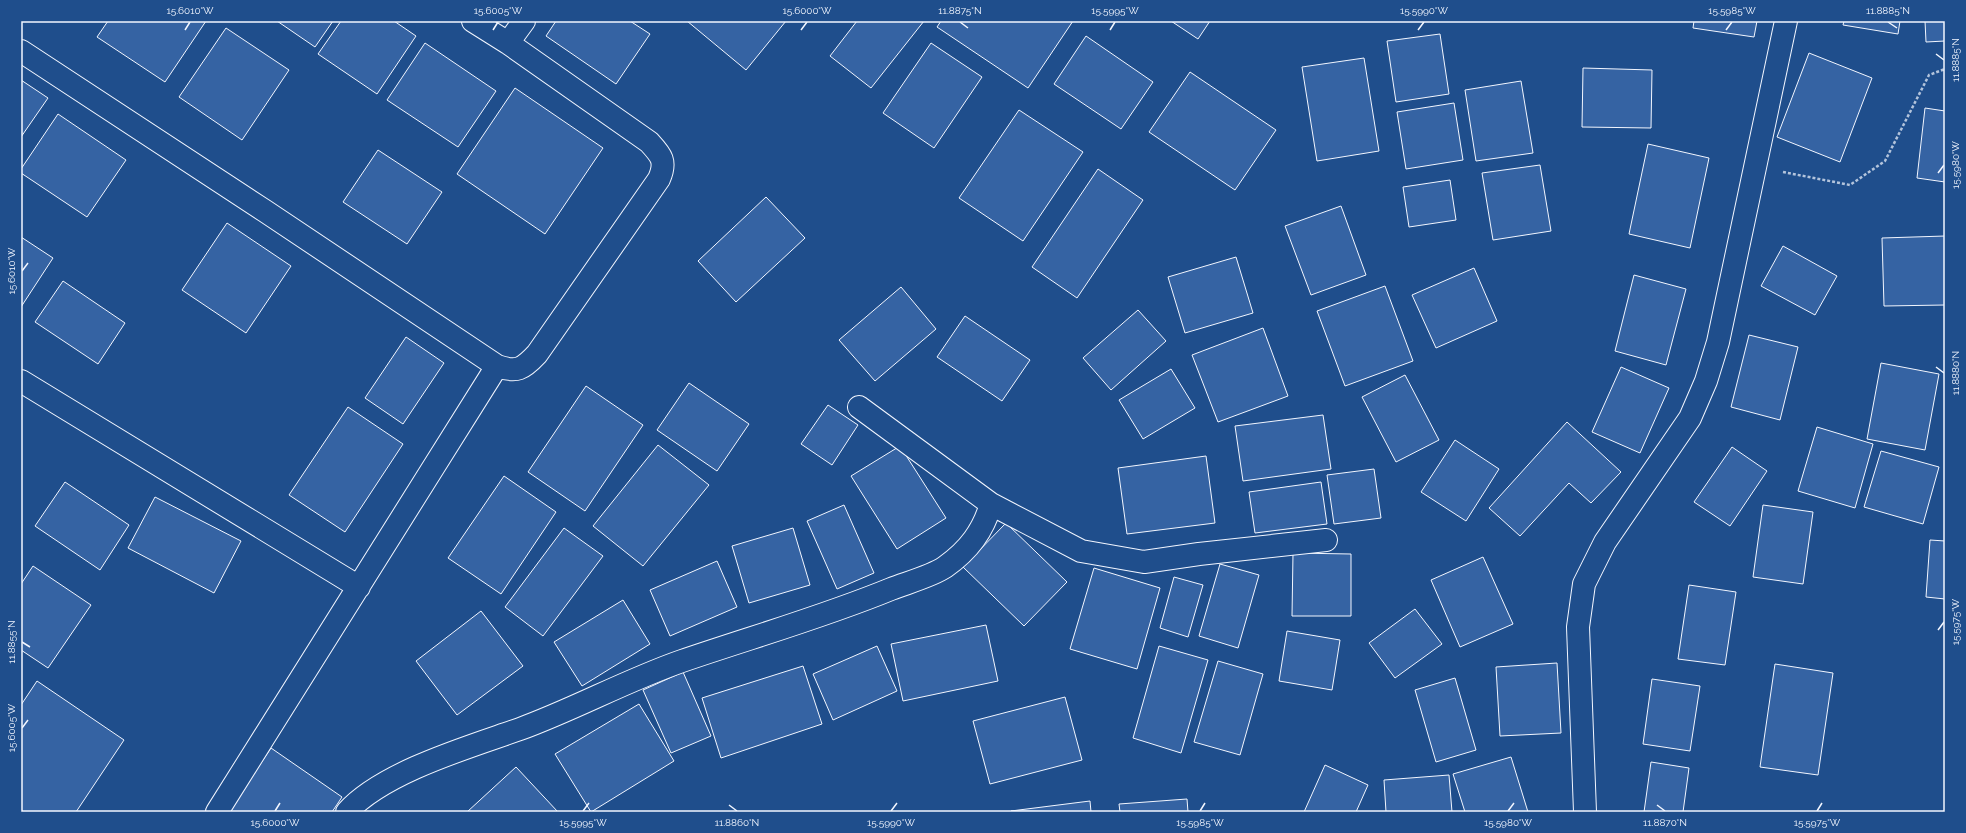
<svg xmlns="http://www.w3.org/2000/svg" width="1966" height="833" font-family="Raleway,sans-serif">
	<style>
		.building { fill: #3563a3; stroke: #f2f6ff }
		.lines { fill: none; stroke-linecap: round; stroke-linejoin: round }
		.minor-casing { stroke: #f2f6ff; stroke-width: 24 }
		.path { stroke: #b3c4dc; stroke-width: 2.5; stroke-dasharray: 3 2; stroke-linecap: butt }
		.minor { stroke: #1f4e8c; stroke-width: 22 }
		.ticks { fill: none; stroke: #f2f6ff; stroke-width: 1.5 }
		.neatline { fill: none; stroke: #f2f6ff; stroke-width: 1.5 }
		.ticks-label { font-size: 10px; text-anchor: middle; fill: #f2f6ff }
	</style>
	<rect width="100%" height="100%" fill="#1f4e8c"/>
	<!-- building -->
	<path class="building" d="M108,21h98l-41,61 -68,-45z
		M277,21h56l-18,26z
		M341,21h53l22,15 -39,58 -59,-40z
		M556,21h74l20,13 -34,50 -70,-48z
		M687,21h99l-40,49z
		M857,21h67l-53,67 -41,-32z
		M941,21h132l-45,67 -91,-61z
		M1171,21h39l-12,18z
		M1694,21h63l-3,16 -61,-9z
		M1844,21h56l-2,13 -55,-9z
		M1925,21h20v20l-19,1z
		M226,28l63,42 -47,70 -63,-43z
		M1440,34l9,60 -53,8 -9,-61z
		M1086,36l67,46 -32,47 -67,-45z
		M425,43l71,48 -38,56 -71,-47z
		M931,43l51,34 -48,71 -51,-35z
		M1809,53l63,25 -32,84 -63,-25z
		M1364,58l15,93 -62,10 -15,-94z
		M1583,68l69,2 -1,58 -69,-1z
		M1190,72l86,58 -41,60 -86,-58z
		M21,80l27,18 -27,39z
		M1521,81l12,72 -57,8 -11,-71z
		M515,88l88,60 -58,86 -88,-60z
		M1454,103l9,57 -57,9 -9,-57z
		M1925,108l20,3v71l-28,-4z
		M1019,110l64,42 -60,89 -64,-43z
		M58,114l68,46 -39,57 -66,-44v-4z
		M1648,144l61,14 -19,90 -61,-14z
		M378,150l64,42 -35,52 -64,-42z
		M1540,165l11,66 -58,9 -11,-67z
		M1098,169l45,31 -66,98 -45,-31z
		M1450,180l6,40 -47,7 -6,-40z
		M766,197l39,41 -69,64 -38,-41z
		M1341,206l25,69 -55,20 -26,-69z
		M227,223l64,43 -45,67 -64,-43z
		M1945,236v69l-61,1 -2,-68z
		M21,237l32,21 -32,49z
		M1783,246l54,30 -22,39 -54,-29z
		M1236,257l17,56 -68,20 -17,-56z
		M1474,268l23,53 -61,27 -24,-53z
		M1634,275l52,14 -20,76 -51,-14z
		M63,281l62,42 -27,41 -63,-42z
		M1385,286l28,75 -68,25 -28,-75z
		M901,287l35,42 -61,52 -36,-41z
		M1138,310l28,31 -55,49 -28,-32z
		M965,316l65,44 -28,41 -65,-44z
		M1263,328l25,68 -70,26 -26,-67z
		M1749,335l49,12 -18,73 -49,-13z
		M406,337l38,26 -41,61 -38,-26z
		M1881,363l58,11 -14,76 -58,-11z
		M1621,367l48,21 -29,65 -48,-21z
		M1171,369l24,39 -52,31 -24,-39z
		M1405,375l34,65 -43,22 -34,-65z
		M689,383l60,41 -32,47 -60,-41z
		M586,386l57,39 -58,86 -57,-39z
		M828,405l30,20 -26,40 -31,-21z
		M348,407l55,37 -58,88 -56,-37z
		M1323,415l8,54 -88,12 -8,-55z
		M1567,422l54,50 -30,31 -22,-20 -49,53 -31,-28z
		M1817,427l56,17 -18,64 -57,-17z
		M1455,440l44,29 -33,52 -45,-29z
		M658,445l51,40 -66,81 -50,-40z
		M900,446l46,72 -49,31 -46,-73z
		M1732,447l35,24 -37,55 -36,-24z
		M1881,451l58,16 -16,57 -59,-17z
		M1206,456l9,67 -88,11 -9,-66z
		M1374,469l7,49 -47,6 -7,-49z
		M504,476l52,36 -55,82 -53,-36z
		M65,482l64,43 -29,45 -65,-44z
		M1321,482l6,42 -72,9 -6,-41z
		M155,497l86,44 -27,52 -86,-45z
		M844,505l30,68 -37,16 -30,-68z
		M1763,505l50,7 -10,72 -50,-7z
		M1006,523l61,59 -43,44 -61,-59z
		M564,528l39,28 -60,80 -38,-29z
		M793,528l17,57 -61,18 -17,-57z
		M1930,540l15,1v58l-19,-2z
		M1293,553l58,1v62h-59z
		M1483,557l30,67 -53,23 -29,-67z
		M717,561l20,46 -67,29 -20,-46z
		M1220,564l39,11 -21,73 -39,-12z
		M33,566l58,39 -43,63 -27,-18v-66z
		M1094,568l66,20 -23,81 -67,-20z
		M1174,577l29,8 -15,52 -28,-9z
		M1689,585l47,7 -11,73 -47,-6z
		M623,600l27,44 -68,42 -28,-44z
		M1415,609l27,35 -47,34 -26,-35z
		M481,611l42,55 -66,49 -41,-54z
		M986,625l12,56 -95,20 -12,-57z
		M1287,631l53,9 -8,50 -53,-9z
		M877,646l20,45 -64,29 -20,-46z
		M1159,646l49,14 -27,93 -48,-15z
		M1218,661l45,13 -23,81 -46,-13z
		M1557,663l4,70 -61,3 -4,-69z
		M1775,664l58,9 -15,102 -58,-8z
		M803,666l19,58 -101,34 -19,-60z
		M683,672l28,64 -40,17 -28,-63z
		M1455,678l21,72 -40,12 -21,-72z
		M1652,679l48,7 -10,65 -47,-7z
		M37,681l87,59 -48,72h-52l-3,-2v-105z
		M1065,697l17,63 -92,24 -17,-63z
		M639,704l35,57 -83,51 -36,-58z
		M271,748l71,49 -10,15h-104z
		M1511,757l17,55h-63l-12,-38z
		M1651,762l38,6 -6,44h-39z
		M1325,765l43,20 -12,27h-52z
		M516,767l42,45h-91z
		M1449,775l3,37h-66l-2,-32z
		M1187,799l1,13h-68l-1,-8z
		M1090,801l1,11 -80,-1z"/>
	<g class="lines">
		<defs>
			<path id="minor" d="M508,43l16,-22
				M21,51l244,160 232,155
				M21,381l338,206
				M859,407l132,97 90,47 63,11 55,-8 127,-14
				M217,812c92,-149 187,-297 280,-446 20,7 26,3 40,-12l122,-175c8,-18 2,-24 -10,-37l-141,-99 -35,-22
				M347,812c36,-40 122,-65 173,-83 55,-20 107,-49 162,-68 70,-24 141,-44 209,-72 15,-6 41,-13 54,-22 24,-17 38,-36 46,-63
				M1585,812l-7,-185 6,-43 21,-42 85,-124 16,-37 12,-39 68,-321"/>
		</defs>
		<!-- minor casing -->
		<use href="#minor" class="minor-casing"/>
		<!-- path -->
		<path class="path" d="M1783,172l67,13 35,-24 44,-86 16,-6"/>
		<!-- minor -->
		<use href="#minor" class="minor"/>
	</g>
	<!-- ticks -->
	<path class="ticks" d="M960,22l8,6M1888,22l9,6M185,30l5,-8M493,30l5,-8M801,30l6,-8M1110,30l5,-8M1418,30l6,-8M1726,30l6,-8M1936,54l8,6M1938,173l6,-8M22,271l6,-8M1936,367l8,6M1938,630l6,-8M22,642l8,5M22,728l6,-8M729,805l8,6M1657,805l8,6M275,811l5,-8M583,811l6,-8M891,811l6,-8M1200,811l5,-8M1508,811l6,-8M1817,811l5,-8"/>
	<!-- border -->
	<rect width="1966" height="833" fill="none" stroke="#1f4e8c" stroke-width="44"/>
	<rect x="22" y="22" width="1922" height="789" class="neatline"/>
	<g class="ticks-label">
		<text x="190" y="14">15.6010°W</text>
		<text x="498" y="14">15.6005°W</text>
		<text x="807" y="14">15.6000°W</text>
		<text x="960" y="14">11.8875°N</text>
		<text x="1115" y="14">15.5995°W</text>
		<text x="1424" y="14">15.5990°W</text>
		<text x="1732" y="14">15.5985°W</text>
		<text x="1888" y="14">11.8885°N</text>
		<text transform="translate(1955 60) rotate(-90)" y="4">11.8885°N</text>
		<text transform="translate(1955 165) rotate(-90)" y="4">15.5980°W</text>
		<text transform="translate(11 271) rotate(-90)" y="4">15.6010°W</text>
		<text transform="translate(1955 373) rotate(-90)" y="4">11.8880°N</text>
		<text transform="translate(1955 622) rotate(-90)" y="4">15.5975°W</text>
		<text transform="translate(11 642) rotate(-90)" y="4">11.8855°N</text>
		<text transform="translate(11 728) rotate(-90)" y="4">15.6005°W</text>
		<text x="275" y="826">15.6000°W</text>
		<text x="583" y="826">15.5995°W</text>
		<text x="737" y="826">11.8860°N</text>
		<text x="891" y="826">15.5990°W</text>
		<text x="1200" y="826">15.5985°W</text>
		<text x="1508" y="826">15.5980°W</text>
		<text x="1665" y="826">11.8870°N</text>
		<text x="1817" y="826">15.5975°W</text>
	</g>
</svg>
